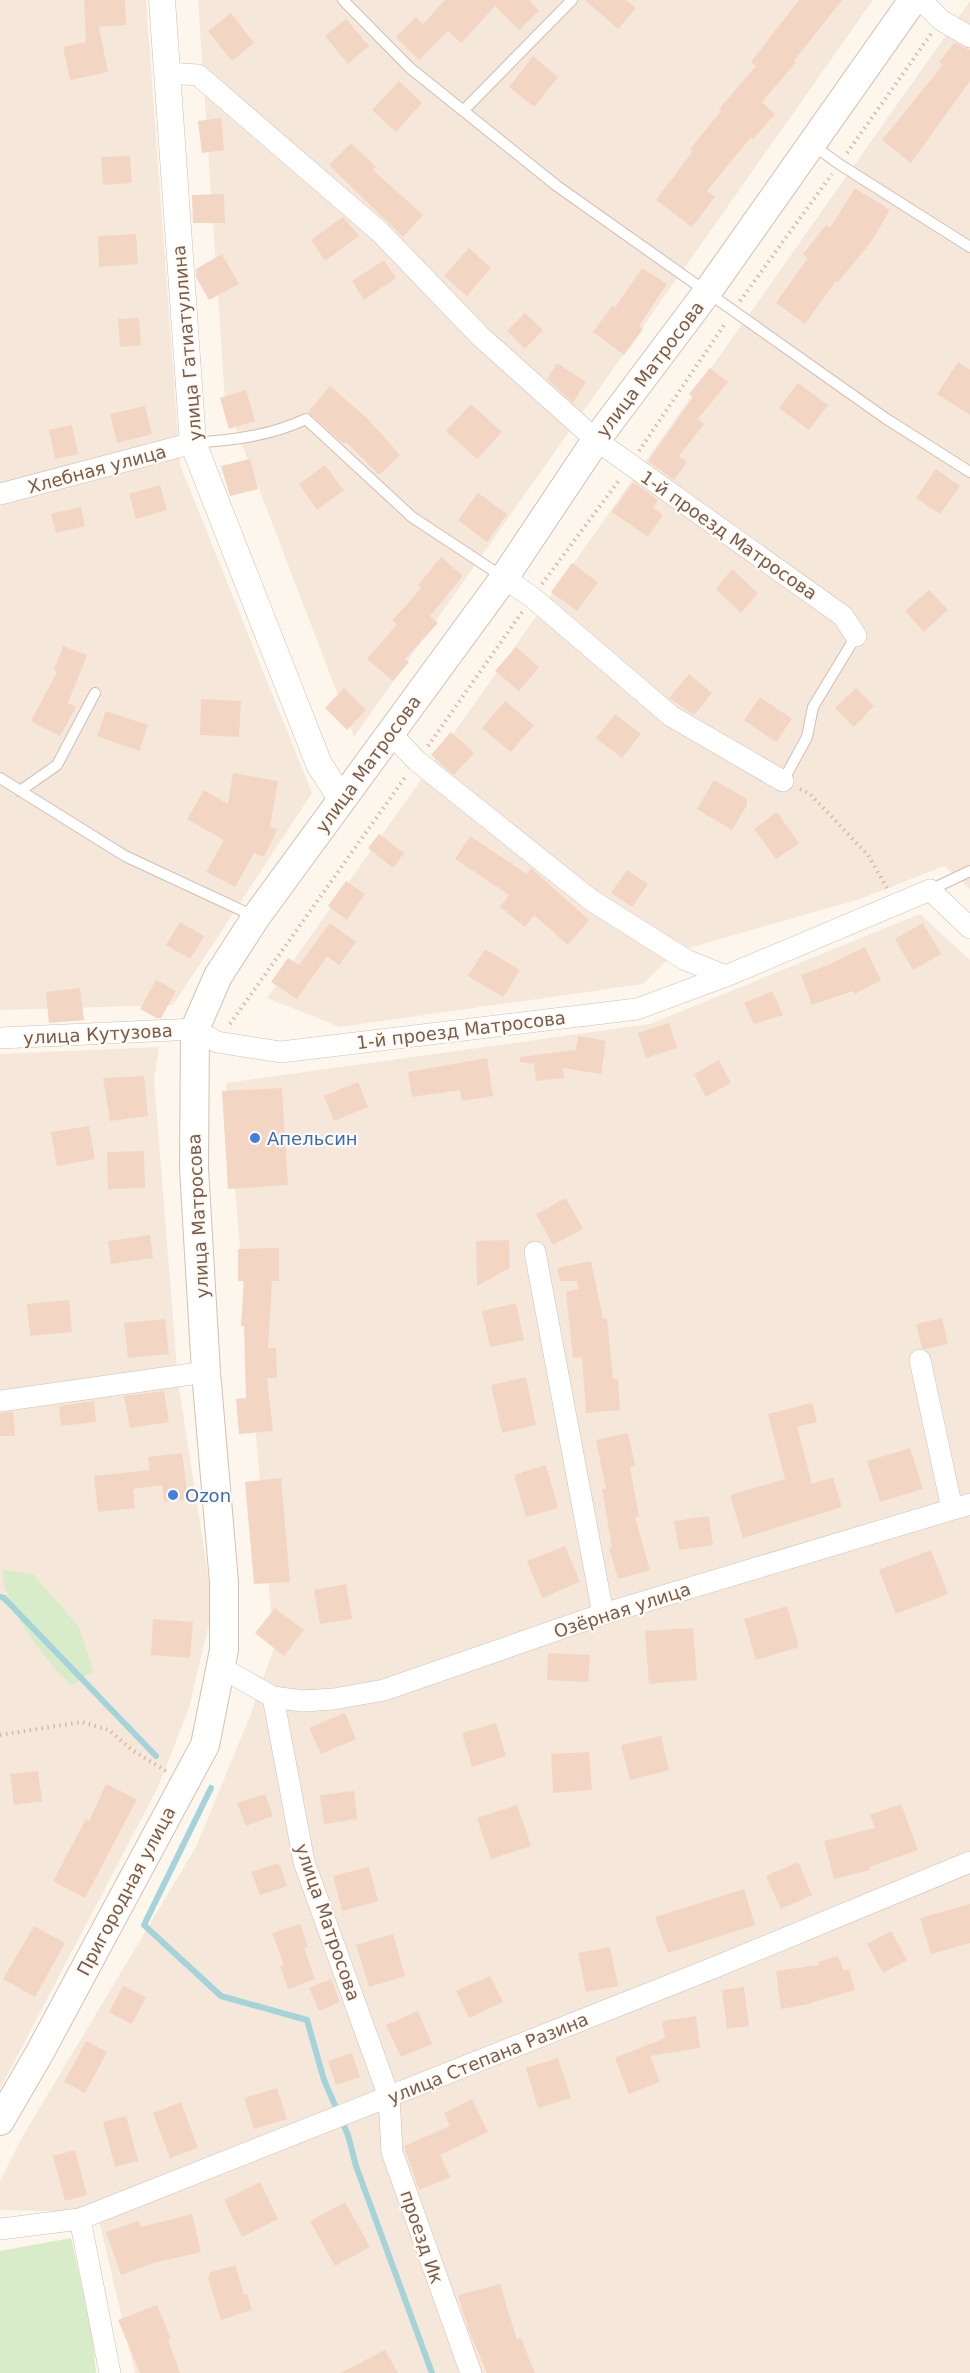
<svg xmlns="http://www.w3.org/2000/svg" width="970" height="2373" font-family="'DejaVu Sans',sans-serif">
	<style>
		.residential { fill: #f5e8da }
		.green { fill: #d8ecc9 }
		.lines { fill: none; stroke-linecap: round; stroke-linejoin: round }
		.stream { stroke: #a5d3da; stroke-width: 6 }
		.building { fill: #f3d5c3 }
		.service-casing { stroke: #d1beb0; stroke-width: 12 }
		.minor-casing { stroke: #d1beb0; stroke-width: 22 }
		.tertiary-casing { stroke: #d1beb0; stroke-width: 27 }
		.secondary-casing { stroke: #d6c0b0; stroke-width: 30 }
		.path { stroke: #d9b8a5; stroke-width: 4; stroke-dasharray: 1.5 4.5; stroke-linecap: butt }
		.service { stroke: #fff; stroke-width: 10 }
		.minor { stroke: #fff; stroke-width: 21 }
		.tertiary { stroke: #fff; stroke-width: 26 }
		.secondary { stroke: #fff; stroke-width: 28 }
		.shop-dot { fill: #3f7fe0; stroke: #fffaf3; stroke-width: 2 }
		.labels { text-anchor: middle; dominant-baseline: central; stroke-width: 4.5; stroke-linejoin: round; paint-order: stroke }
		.street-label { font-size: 18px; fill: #7a5c4d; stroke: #fffaf3 }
		.shop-label { font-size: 18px; fill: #366cbe; stroke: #fffaf3; text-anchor: start }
	</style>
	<rect width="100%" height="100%" fill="#fdf6ec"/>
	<!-- residential -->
	<path class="residential" d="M0,0h146l34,465 132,328 -139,212 -173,5z
		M198,0h675l-519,737 -129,-337z
		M970,1v888l-26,-23 -84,33 -185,53 -32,32 -303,43 -73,-29z
		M920,914l50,46v1413h-835l-38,-161 -97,-2v-29l21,-42 175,-292 54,-131 24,-68 -48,-565 424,-59z
		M159,1047l-5,32 24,302 35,226 -24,101 -31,79 -158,302v-1035z"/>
	<!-- green -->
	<path class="green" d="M3,1570l30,4 46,53 14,44 -21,14c-23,-19 -72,-82 -69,-115z
		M71,2238l21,94 4,41h-96v-122z"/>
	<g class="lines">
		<!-- stream -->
		<path class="stream" d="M0,1597l4,1 152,158
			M211,1788l-67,137 77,71 86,24 17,60 24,55 8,31 76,207"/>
	</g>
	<!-- building -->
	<path class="building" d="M84,0h41l1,25 -27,2 9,45 -38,8 -7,-33 23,-5z
		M445,0h84l10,11 -20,19 -24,-24 -34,37 -13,-12 -29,29 -23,-23 20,-20 7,7z
		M585,0h41l10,8 -18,21z
		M799,0h43l-48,61 2,1 -34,40 13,12 -22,25 -2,-2 -44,54 8,6 -23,30 -36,-27 37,-49 -3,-2 31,-38 -2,-2 37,-43 -5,-4z
		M231,13l23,30 -22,18 -24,-30z
		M346,19l23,27 -21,18 -23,-28z
		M954,43l16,7v31l-59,82 -29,-23 61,-75 -4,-3z
		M533,56l25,21 -24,30 -25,-20z
		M399,81l23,22 -26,29 -24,-22z
		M221,118l3,32 -22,3 -4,-32z
		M351,143l25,24 -3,3 50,45 -20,22 -74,-72z
		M130,156l2,27 -29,2 -2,-28z
		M855,188l35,22 -19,32 -33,40 -2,-1 -31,43 -29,-21 32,-45 -5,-4 23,-29 4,3z
		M224,194l1,29h-32l-1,-28z
		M343,217l16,19 -34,25 -14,-21z
		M136,234l2,30 -39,3 -1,-31z
		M469,248l22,20 -24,28 -23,-20z
		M222,254l17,30 -30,16 -13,-23v-8z
		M384,260l12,18 -32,22 -12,-19z
		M642,268l25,16 -28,42 4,3 -19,26 -31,-23 19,-26 3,2z
		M525,313l18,17 -18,19 -18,-18z
		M139,318l2,27 -21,2 -2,-28z
		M958,362l12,8v45l-33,-21z
		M557,363l29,19 -13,21 -26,-24z
		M710,368l18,14 -30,37 6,5 -25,32 8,6 -13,18 -26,-19 45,-64 -4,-3z
		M798,383l30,22 -19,25 -30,-22z
		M330,386l37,32 33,37 -21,20 -33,-33 -2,2 -36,-32z
		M246,390l9,31 -26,8 -9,-31z
		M471,404l31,28 -25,27 -31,-28z
		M145,406l7,28 -35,9 -7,-29z
		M72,425l6,29 -23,5 -6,-29z
		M250,459l8,30 -28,7 -9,-30z
		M325,465l19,25 -27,20 -18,-26z
		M936,469l24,17 -20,28 -24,-16z
		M633,482l25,18 -5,8 10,7 -15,22 -36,-25z
		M160,485l7,25 -31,9 -7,-25z
		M478,493l29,21 -20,28 -29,-22z
		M81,507l4,19 -29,7 -5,-19z
		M441,557l22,19 -33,40 8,7 -33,36 4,3 -16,19 -26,-22 30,-35 -5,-3 29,-33 -3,-3z
		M572,563l26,19 -21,29 -26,-19z
		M732,569l26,24 -17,20 -25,-24z
		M929,590l19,20 -24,22 -19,-21z
		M63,646l24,9 -19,48 8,4 -16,29 -29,-15 26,-49 -3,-2z
		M516,647l23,20 -20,24 -24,-20z
		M689,674l23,19 -18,22 -25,-17z
		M344,688l22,22 -19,20 -22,-22z
		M856,688l18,18 -20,21 -19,-19z
		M760,697l32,22 -16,23 -32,-22z
		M201,699l40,2 -2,36 -39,-2z
		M505,701l29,24 -23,27 -29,-24z
		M106,711l42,14 -9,26 -42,-15z
		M615,714l26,20 -19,24 -26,-20z
		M451,732l23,21 -20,22 -23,-20z
		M233,773l45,8 -8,46 7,3 -13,27 -10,-4 -19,34 -29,-15 18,-32 -37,-21 17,-29 24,14z
		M714,780l33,19v6l-15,25 -35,-21z
		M777,812l22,31 -23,16 -22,-30z
		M379,834l25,19 -11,15 -25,-20z
		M470,836l57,38 4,-6 58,52 -21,25 -34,-30 -9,12 -25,-20 9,-12 -54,-36z
		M627,870l21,14 -16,23 -21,-14z
		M346,881l19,13 -18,26 -19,-14z
		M180,922l24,14 -14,23 -24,-14z
		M330,923l26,19 -17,23 -12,-9 -30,43 -26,-17 17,-24 11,7z
		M923,923l18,31 -28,16 -18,-31z
		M865,947l16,33 -26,14 -2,-3 -41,14 -11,-30 27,-10z
		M485,949l35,21 -17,27 -35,-21z
		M156,980l20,11 -15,27h-4l-17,-9z
		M80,988l4,32 -35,3 -3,-31z
		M772,991l11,24 -29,9 -10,-21z
		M669,1023l8,25 -31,10 -8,-25z
		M578,1036l28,5 -5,33 -38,-6 1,10 -28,3 -2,-17 -14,-2v-5l56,-7z
		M487,1058l6,38 -31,5 -2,-11 -48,7 -4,-25z
		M719,1060l12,23 -25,14 -12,-23z
		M144,1076l4,40 -38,5 -7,-43z
		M358,1082l10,25 -34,14 -10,-25z
		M282,1088l6,97 -60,4 -6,-98z
		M89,1126l6,33 -38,7 -6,-34z
		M144,1151l1,37 -37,1 -1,-37z
		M566,1198l17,31 -30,16 -17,-31z
		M150,1235l3,23 -42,6 -3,-23z
		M509,1240l1,28 -33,18 -1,-45z
		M279,1248v33h-7l-4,67h8l1,30h-10l6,53 -34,3 -3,-35 10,-1 -2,-72h-3l3,-45h-6v-32z
		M591,1261l12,58h4l6,60h5l2,31 -34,3 -4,-56 -9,1 -7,-66 12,-3 -1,-8h-17l-3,-13z
		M69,1300l3,32 -42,4 -3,-32z
		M516,1303l8,37 -34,7 -8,-36z
		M942,1318l6,26 -22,5 -4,-1 -6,-24z
		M165,1319l4,35 -41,4 -4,-35z
		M526,1377l10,48 -34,8 -11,-48z
		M164,1391l5,31 -39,6 -6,-32z
		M94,1401l2,21 -35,4 -2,-20z
		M812,1403l5,19 -20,5 15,57 21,-7 9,30 -99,31 -13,-43 55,-16 -17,-65z
		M13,1412l2,24h-15v-23z
		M628,1433l7,33 -5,1 9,50h-4l15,53 -32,9 -9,-31 3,-1 -10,-58h4l-10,-49z
		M910,1448l13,41 -43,13 -13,-41z
		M182,1453l6,46 -24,3 -2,-17 -29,4 2,19 -37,4 -4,-36 56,-6 -2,-13z
		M546,1465l12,43 -32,9 -12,-42z
		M281,1478l9,104 -36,2 -9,-102z
		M709,1516l4,29 -34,5 -5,-29z
		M565,1546l15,36 -38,16 -15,-37z
		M931,1550l17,44 -52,20 -17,-44z
		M346,1584l6,35 -32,5 -6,-34z
		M787,1606l12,41 -43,13 -12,-41z
		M275,1608l29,22 -20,26 -29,-23z
		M153,1619l40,3 -3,36 -39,-3z
		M693,1628l4,52 -48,4 -4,-53z
		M548,1653l42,2 -2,27 -41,-2z
		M345,1713l11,26 -35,15 -12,-26z
		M496,1723l10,33 -34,11 -10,-34z
		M661,1736l8,34 -39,10 -9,-35z
		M589,1752l3,38 -39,3 -2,-39z
		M38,1771l4,30 -28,4 -4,-31z
		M106,1784l31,15 -52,99 -32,-17 33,-62 3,2z
		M354,1791l3,28 -33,5 -4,-29z
		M265,1794l8,22 -27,10 -9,-23z
		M901,1804l17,46 -49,17 1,3 -36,9 -10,-38 51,-13 -5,-13z
		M517,1805l14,41 -40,13 -14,-41z
		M798,1862l14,33 -31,14 -15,-33z
		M279,1863l8,23 -27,9 -9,-23z
		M369,1867l9,34 -36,10 -9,-35z
		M744,1889l11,36 -87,28 -13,-36z
		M970,1904v39l-39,11 -11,-36z
		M300,1924l8,23 -4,1 11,31 -27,10 -8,-23 4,-1 -12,-32z
		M34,1926l31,17 -30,54 -32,-18z
		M891,1931l16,29 -24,13 -16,-29z
		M393,1934l12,42 -36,11 -13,-42z
		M610,1947l8,39 -32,6 -8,-39z
		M838,1956l6,15 5,-2 6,21 -45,13v1l-29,5 -5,-38 43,-6 -1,-3z
		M490,1976l13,26 -34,16 -13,-27z
		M331,1979l9,23 -21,9 -10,-23z
		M123,1986l23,11 -14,27 -23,-12z
		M744,1987l5,39 -22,3 -5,-39z
		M418,2011l14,33 -31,13 -15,-32z
		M696,2016l4,32 -50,8 10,26 -31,12 -14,-36 50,-20 -3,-17z
		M86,2041l21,11 -22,41 -21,-11z
		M352,2053l8,24 -24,8 -8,-24z
		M558,2058l13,40 -33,10 -12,-40z
		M277,2088l10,31 -33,10 -10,-31z
		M472,2099l16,33 -48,23 10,22 -31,13 -15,-44 46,-20 -6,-13z
		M181,2102l17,46 -28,10 -17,-45z
		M126,2116l12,45 -23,6 -12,-45z
		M75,2150l12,45 -22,6 -12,-45z
		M260,2182l18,37 -36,18 -18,-37z
		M345,2202l25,45 -35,19 -25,-45z
		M192,2214l9,38 -48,11 -32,12 -15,-43 32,-11 3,6z
		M235,2265l9,30 3,-1 5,16 -31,10 -13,-42 3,-6z
		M500,2284l17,56 4,-2 14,35h-48l-18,-42 -11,-36z
		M157,2305l14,34 -3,1 12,33h-40l-22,-53z
		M385,2350l13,23h-58z"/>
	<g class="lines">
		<defs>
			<path id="service" d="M343,0l67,68 147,118 328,232 85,54
				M464,110l108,-110
				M813,145l26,19 131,83
				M193,443c40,-3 77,-7 113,-24l106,98 91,60
				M0,778l125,78 131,61
				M783,781l24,-44 6,-30 43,-71
				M20,791l37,-26 38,-72
				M930,890l40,-19"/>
			<path id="minor" d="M921,0l20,20 29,17
				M167,73l31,2 182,157 100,104 116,104 247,176 13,20
				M0,494l193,-51
				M504,578l28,19 139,119 112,65
				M390,733l27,28 174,139 95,60 40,16
				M0,1038l195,-9 22,13 64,10 356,-43 89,-33 204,-86 40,38
				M535,1252l68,362
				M920,1360l32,149
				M0,1401l206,-29
				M220,1667l53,30 31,165 85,235 3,55 79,221
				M273,1697l29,4 32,-2 50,-9 219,-76 367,-110
				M80,2219l30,154
				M0,2229l80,-10 633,-251 257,-106"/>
			<path id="tertiary" d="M162,0l31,443 126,321 23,36"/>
			<path id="secondary" d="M0,2121l39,-67 166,-309 19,-95v-68l-18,-210 -12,-204 1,-139 23,-53 38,-59 248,-339 92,-138 112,-149 205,-291"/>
		</defs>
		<!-- service casing -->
		<use href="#service" class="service-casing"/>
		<!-- minor casing -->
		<use href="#minor" class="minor-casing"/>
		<!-- tertiary casing -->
		<use href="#tertiary" class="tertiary-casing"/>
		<!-- secondary casing -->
		<use href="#secondary" class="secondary-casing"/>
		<!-- path -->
		<path class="path" d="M847,153l84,-119
			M740,301l92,-127
			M639,451l87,-129
			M542,584l78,-105
			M428,746l94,-134
			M800,789l10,5 58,61 19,33
			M230,1024l176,-248
			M0,1735l82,-13 27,8 23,20 34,21"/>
		<!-- service -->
		<use href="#service" class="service"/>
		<!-- minor -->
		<use href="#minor" class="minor"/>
		<!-- tertiary -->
		<use href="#tertiary" class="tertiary"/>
		<!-- secondary -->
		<use href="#secondary" class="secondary"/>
	</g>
	<!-- markers -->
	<g class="shop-dot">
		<circle cx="255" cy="1138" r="6"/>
		<circle cx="173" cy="1495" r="6"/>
	</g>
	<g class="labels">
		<!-- street labels -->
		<g class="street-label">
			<text transform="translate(187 343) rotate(-95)">улица Гатиатуллина</text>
			<text transform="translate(650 369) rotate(-53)">улица Матросова</text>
			<text transform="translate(97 469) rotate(-15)">Хлебная улица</text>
			<text transform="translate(729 535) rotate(35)">1-й проезд Матросова</text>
			<text transform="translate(368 764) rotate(-54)">улица Матросова</text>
			<text transform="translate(461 1030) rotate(-7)">1-й проезд Матросова</text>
			<text transform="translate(98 1034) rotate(-3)">улица Кутузова</text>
			<text transform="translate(198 1216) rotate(-93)">улица Матросова</text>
			<text transform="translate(622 1610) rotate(-18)">Озёрная улица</text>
			<text transform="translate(126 1891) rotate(-62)">Пригородная улица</text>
			<text transform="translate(328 1922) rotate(71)">улица Матросова</text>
			<text transform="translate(488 2058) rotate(-22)">улица Степана Разина</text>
			<text transform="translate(422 2237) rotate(71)">проезд Ик</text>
		</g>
		<!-- shop labels -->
		<g class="shop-label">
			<text x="267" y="1138">Апельсин</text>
			<text x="185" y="1495">Ozon</text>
		</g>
	</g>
</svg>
